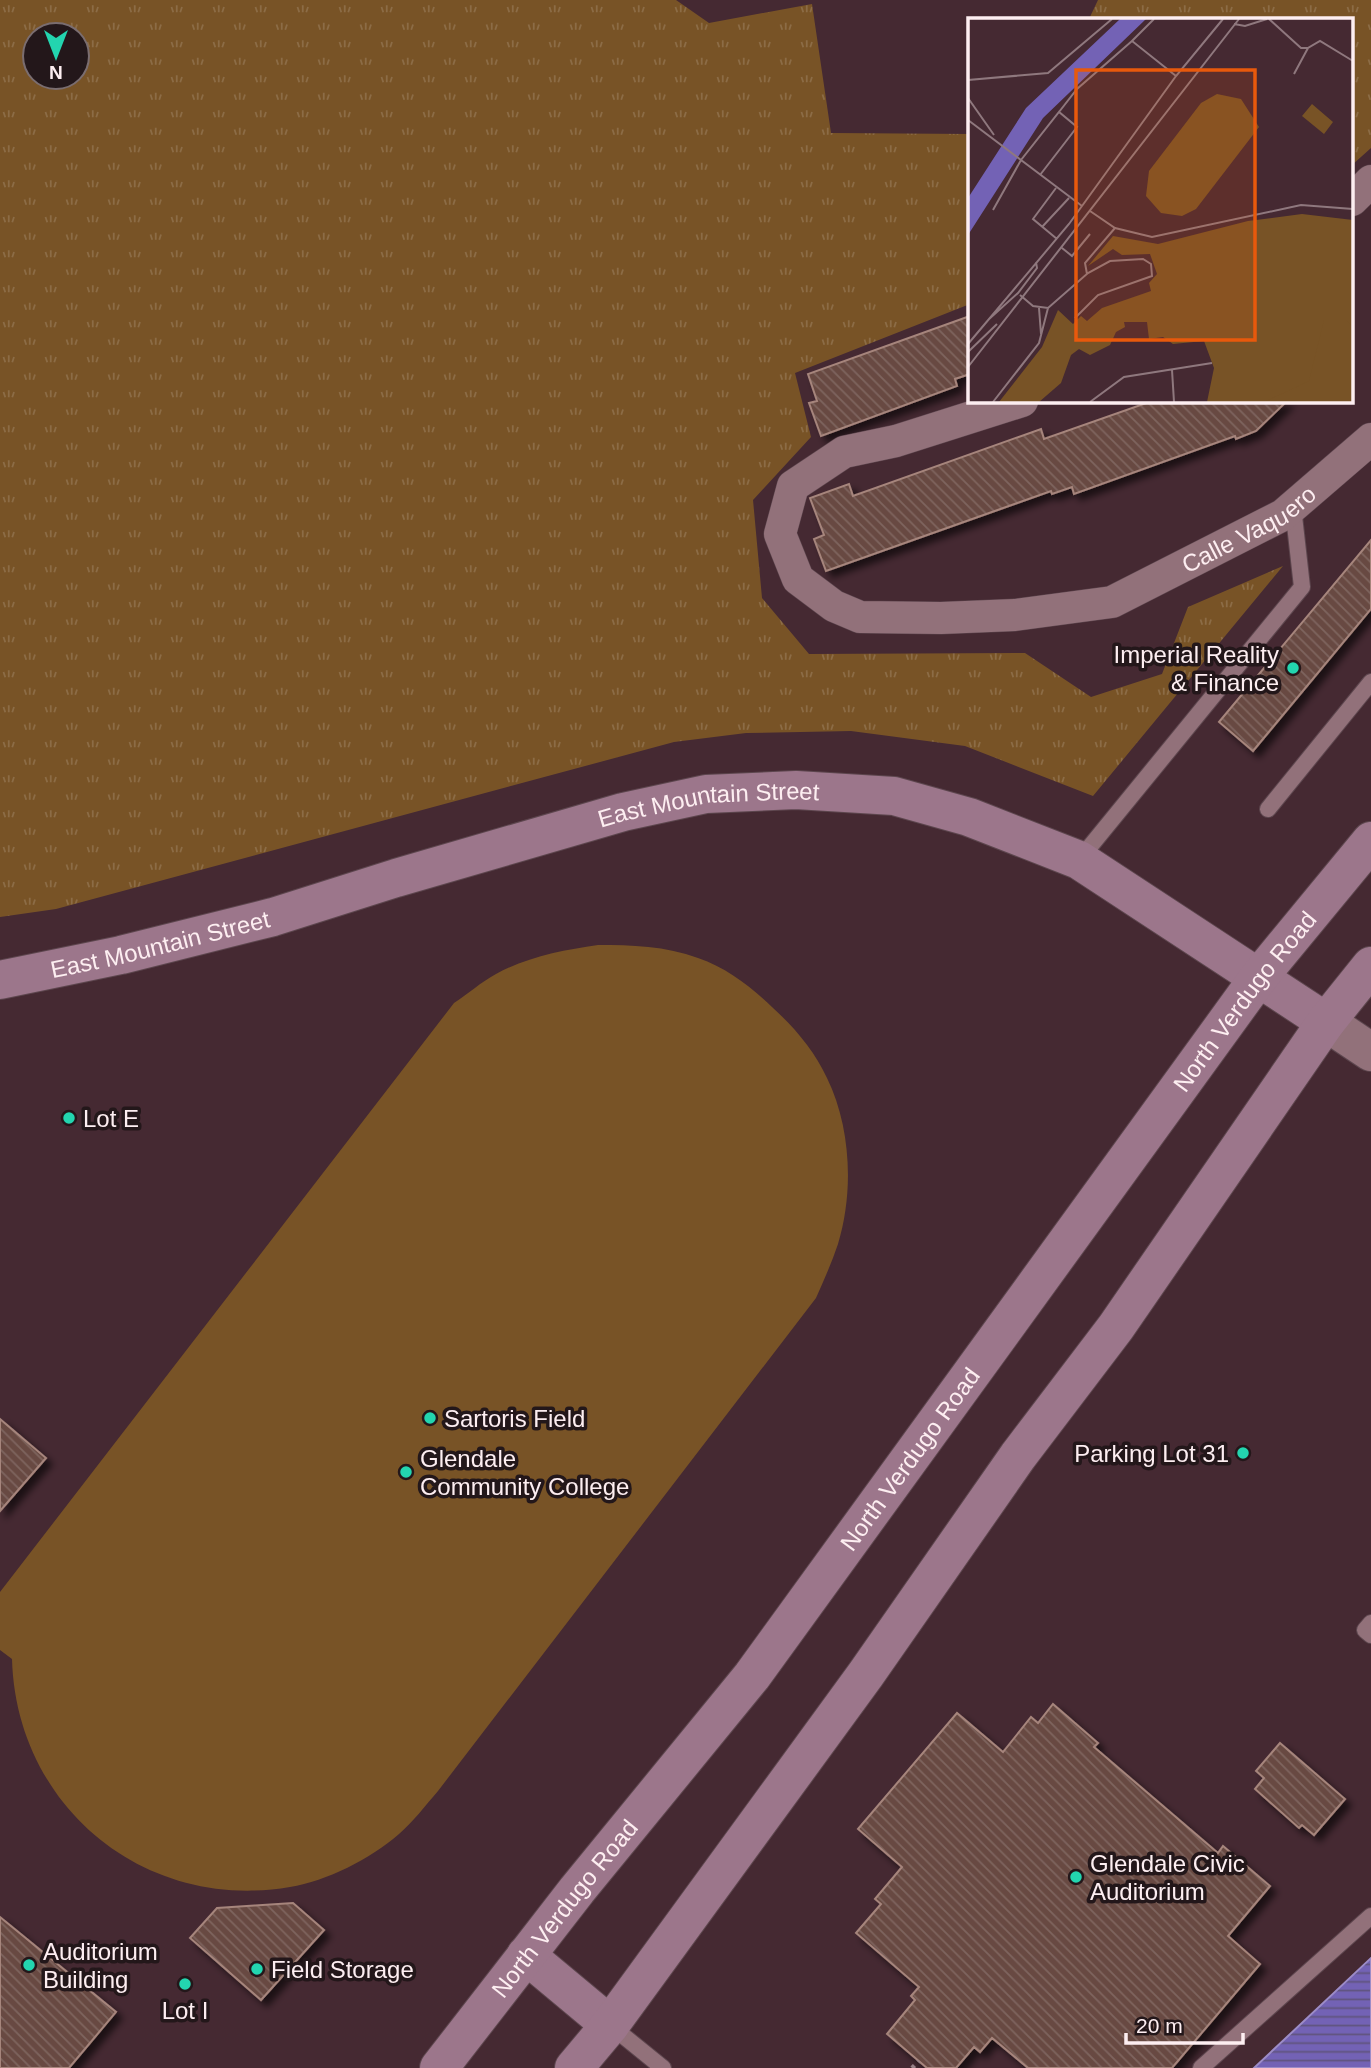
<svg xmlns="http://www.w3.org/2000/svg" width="1371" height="2068" font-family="Helvetica,sans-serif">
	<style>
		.grass { fill: url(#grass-tufts); fill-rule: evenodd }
		.park { fill: #785326 }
		.water { fill: url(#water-rules); stroke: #9c8cc7; stroke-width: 2 }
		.building { fill: url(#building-back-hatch); stroke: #a6857c; stroke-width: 2; filter: url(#shadow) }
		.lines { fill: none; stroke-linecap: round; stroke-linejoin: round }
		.service-casing { stroke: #5d464e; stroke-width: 18 }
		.minor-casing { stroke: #5d464e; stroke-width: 33 }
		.tertiary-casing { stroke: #5d464e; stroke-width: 40 }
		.secondary-casing { stroke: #5d464e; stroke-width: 40 }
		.path { stroke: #988188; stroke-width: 4.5; stroke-dasharray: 3.5 5; stroke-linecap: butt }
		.service { stroke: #92717a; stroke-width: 16 }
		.minor { stroke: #92717a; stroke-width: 32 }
		.tertiary { stroke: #92717a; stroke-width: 38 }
		.secondary { stroke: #9c768b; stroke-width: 38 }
		.poi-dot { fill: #23d5af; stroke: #23171a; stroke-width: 2.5 }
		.labels { text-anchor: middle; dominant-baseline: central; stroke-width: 7; stroke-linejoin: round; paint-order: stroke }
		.street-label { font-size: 24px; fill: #fdeef1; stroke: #23171a }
		.poi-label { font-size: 24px; fill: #fdeef1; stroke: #23171a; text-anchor: start }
		.inset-road { fill: none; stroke: #8f787e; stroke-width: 2 }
		.view { fill: #e8590c; fill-opacity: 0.15; stroke: #e8590c; stroke-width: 3.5 }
		.inset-edge { fill: none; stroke: #fdeef1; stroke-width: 3.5 }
	</style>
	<defs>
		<pattern id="grass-tufts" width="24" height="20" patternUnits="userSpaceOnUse" patternTransform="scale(1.75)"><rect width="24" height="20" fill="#785326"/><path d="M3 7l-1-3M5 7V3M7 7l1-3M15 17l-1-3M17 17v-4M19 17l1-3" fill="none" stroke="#8c6c46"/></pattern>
		<pattern id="water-rules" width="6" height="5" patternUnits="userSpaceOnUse" patternTransform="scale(1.75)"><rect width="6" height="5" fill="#7362b5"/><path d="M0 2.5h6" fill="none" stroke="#60547e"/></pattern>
		<pattern id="building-back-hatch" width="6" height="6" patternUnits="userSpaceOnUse" patternTransform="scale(1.75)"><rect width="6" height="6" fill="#684a42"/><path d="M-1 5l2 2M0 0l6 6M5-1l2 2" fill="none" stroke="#7e645e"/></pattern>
		<filter id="shadow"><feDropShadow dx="6" dy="6" stdDeviation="3.5" flood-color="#0009"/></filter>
	</defs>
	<rect width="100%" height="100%" fill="#452932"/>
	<!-- grass -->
	<path class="grass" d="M0,0h676l33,23 103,-19 19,129 139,1v170l-175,69 16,64 -58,63 9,98 47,56 216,-1 66,44 71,-23 26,-67 95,-41 -190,230 -128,-50 -114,-15 -105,2 -72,9 -618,167 -56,8zM35,35h42v42h-42z
		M1098,0h273v148l-19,17v-146h-263z"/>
	<!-- park -->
	<path class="park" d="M598,945c33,0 68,1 100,13 29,10 52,28 74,49 22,20 42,43 55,71 24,49 27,114 11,166 -6,18 -14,36 -22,54l-378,493c-13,15 -25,31 -39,43 -29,25 -72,47 -109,53 -146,25 -274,-81 -278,-228l-12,-9v-58l454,-589c14,-9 27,-21 42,-29 31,-17 67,-24 102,-29z"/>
	<!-- water -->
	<path class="water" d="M1371,1958v110h-117z"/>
	<!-- building -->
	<path class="building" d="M970,316v58l-15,5 2,7 -136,50 -12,-33 8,-2 -9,-27z
		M1152,401h135l-31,30 -20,8 -1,-3 -161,58 -2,-7 -20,7 -1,-3 -225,80 -12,-32 10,-4 -14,-37 39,-14 4,12 188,-67 3,10z
		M1371,540v69l-118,142 -34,-29z
		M0,1419l46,39 -46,53z
		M1053,1704l45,39 -4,4 124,106 5,-7 47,40 -42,50 32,28 -88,104h-144l-36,-30 -12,14 -6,-5 -18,21h-29l-40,-34 28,-34 -4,-4 8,-9 -63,-54 25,-29 -6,-5 27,-32 -44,-38 99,-116 46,39 28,-35 7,6z
		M1280,1743l65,56 -31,36 -12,-10 -3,3 -44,-39 9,-11 -8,-7z
		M293,1903l31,27 -63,70 -71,-62 27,-30z
		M0,1917l116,95 -47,56h-69z"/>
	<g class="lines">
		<defs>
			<path id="service" d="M1268,809l103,-127
				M1079,860l223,-273 -9,-80
				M1371,1623l-6,7 6,5
				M610,2025l53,43
				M1201,2068l170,-152"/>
			<g id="minor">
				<path d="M1352,200l19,-19"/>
				<path id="s1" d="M1022,401l-126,40 -52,11 -51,34 -13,48 18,45 36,27 26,11 81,1 74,-3 97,-13 171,-87 88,-76"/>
			</g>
			<path id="tertiary" d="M1326,1022l45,30"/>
			<g id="secondary">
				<path id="s2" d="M0,980l121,-25 152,-38 123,-39 227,-66 83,-18 90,-4 98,6 75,21 110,43 247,162"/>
				<path d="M526,1955l84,70"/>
				<path id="s3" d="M439,2068l138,-178 175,-214 507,-699 112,-136"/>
				<path d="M574,2068l36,-43 256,-351 152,-218 98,-129 210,-305 45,-56"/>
			</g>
		</defs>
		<!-- service casing -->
		<use href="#service" class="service-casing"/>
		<!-- minor casing -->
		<use href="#minor" class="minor-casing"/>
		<!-- tertiary casing -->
		<use href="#tertiary" class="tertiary-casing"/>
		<!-- secondary casing -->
		<use href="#secondary" class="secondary-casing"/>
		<!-- path -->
		<path class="path" d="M912,2068l7,-7"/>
		<!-- service -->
		<use href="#service" class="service"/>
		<!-- minor -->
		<use href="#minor" class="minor"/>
		<!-- tertiary -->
		<use href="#tertiary" class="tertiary"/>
		<!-- secondary -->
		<use href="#secondary" class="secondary"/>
	</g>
	<!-- markers -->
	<g class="poi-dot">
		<circle cx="1293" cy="668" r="7"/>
		<circle cx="69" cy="1118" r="7"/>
		<circle cx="430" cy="1418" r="7"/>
		<circle cx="1243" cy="1453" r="7"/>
		<circle cx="406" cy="1472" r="7"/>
		<circle cx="1076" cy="1877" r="7"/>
		<circle cx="29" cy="1965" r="7"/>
		<circle cx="257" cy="1969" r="7"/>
		<circle cx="185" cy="1984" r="7"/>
	</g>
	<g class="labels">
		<!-- street labels -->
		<g class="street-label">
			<text stroke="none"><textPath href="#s1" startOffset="826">Calle Vaquero</textPath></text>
			<text stroke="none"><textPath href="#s2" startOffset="732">East Mountain Street</textPath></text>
			<text stroke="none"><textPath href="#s2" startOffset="164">East Mountain Street</textPath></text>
			<text stroke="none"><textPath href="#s3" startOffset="1337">North Verdugo Road</textPath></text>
			<text stroke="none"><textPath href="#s3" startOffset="770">North Verdugo Road</textPath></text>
			<text stroke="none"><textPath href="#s3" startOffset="203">North Verdugo Road</textPath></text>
		</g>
		<!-- poi labels -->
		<g class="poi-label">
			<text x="1279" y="654" text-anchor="end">Imperial Reality<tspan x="1279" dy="28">&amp; Finance</tspan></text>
			<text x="83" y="1118">Lot E</text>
			<text x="444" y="1418">Sartoris Field</text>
			<text x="1229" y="1453" text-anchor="end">Parking Lot 31</text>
			<text x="420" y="1458">Glendale<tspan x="420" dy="28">Community College</tspan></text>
			<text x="1090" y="1863">Glendale Civic<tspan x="1090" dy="28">Auditorium</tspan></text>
			<text x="43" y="1951">Auditorium<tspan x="43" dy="28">Building</tspan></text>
			<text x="271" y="1969">Field Storage</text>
			<text x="185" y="2010" text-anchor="middle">Lot I</text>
		</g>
	</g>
	<!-- overview -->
	<g transform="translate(968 18)">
		<rect width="385" height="385" fill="#452932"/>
		<path d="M334,196l51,6v182h-146l7,-34 -10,-27 -31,3 -10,-7 -14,2 -2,-17h-23l1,5 -9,5 -6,13 -20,10 -11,-6 -8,6 -10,28 -22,19h-40l43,-55 16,-37 15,14 8,-8 6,5 15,-13 49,-17 -2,-8 8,-9 -7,-20 -28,1 -9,-6 -25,17 25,-30 45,8 90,-23z" fill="#785326"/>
		<path d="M249,76l24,5 18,28 -63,82 -14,7 -21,-3 -15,-17 3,-25 52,-68zM344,86l21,18 -9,12 -22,-18zM356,302h22l7,7v75h-89l45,-21z" fill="#785326"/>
		<path d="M152,1h26l-103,99 -75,117v-37l58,-90z" fill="#7362b5"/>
		<path class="inset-road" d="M186,1l-22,22 44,35M301,1l32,29h7M266,6l11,2 22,-7M326,56l14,-26 12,-7 33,20M0,62l80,-7 64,-54M0,80l26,37M91,94l18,-23 55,-48M0,102l114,86M88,170l-23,31 24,20M25,192l28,-50 38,-48 18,15 -37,48M122,193l25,17 37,9 149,-32 52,4M74,209l27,-29M94,230l10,8 18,-22M119,256l-2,-11 30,-35M52,277l13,11 15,2 40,-35 22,-12 33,-2 8,5 1,12 -54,19 -23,23M71,290l2,26M20,302l30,-27 19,-25 -1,-6M0,326l101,-120 107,-148 47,-57M0,334l29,-28M0,349l271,-348M204,352l2,32M25,384l46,-59 9,-35M122,384l34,-25 88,-14"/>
		<path class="view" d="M108,52h179v270h-179z"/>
		<rect width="385" height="385" class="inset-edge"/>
	</g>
	<!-- north arrow -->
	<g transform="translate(56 56) rotate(180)"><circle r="33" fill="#23171a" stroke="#7a6d70" stroke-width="2"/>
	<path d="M0-5L12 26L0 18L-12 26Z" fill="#23d5af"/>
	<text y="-10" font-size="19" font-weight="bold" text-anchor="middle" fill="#fdeef1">N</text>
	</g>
	<!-- scale -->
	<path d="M1126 2033v10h117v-10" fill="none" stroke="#fdeef1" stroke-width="3.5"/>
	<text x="1136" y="2033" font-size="21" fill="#fdeef1" stroke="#23171a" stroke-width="5" paint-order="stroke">20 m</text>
</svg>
